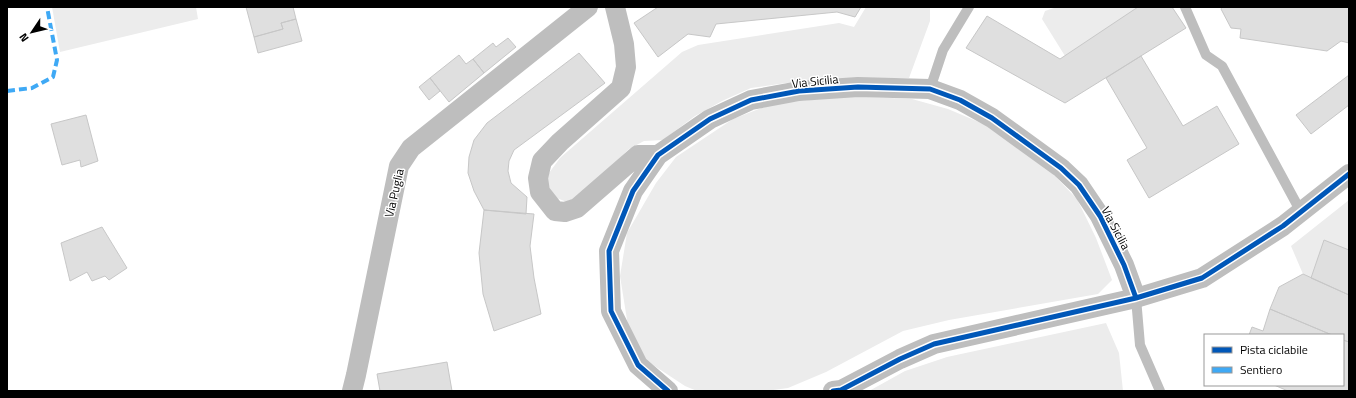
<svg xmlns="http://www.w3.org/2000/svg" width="1356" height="398" font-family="'Titillium Web',sans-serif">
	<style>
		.green { fill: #ececec }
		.building { fill: #dfdfdf; stroke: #c7c7c7 }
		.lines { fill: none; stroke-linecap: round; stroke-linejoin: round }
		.lane { stroke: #bebebe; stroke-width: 10 }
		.street { stroke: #bebebe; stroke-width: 20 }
		.quiet { stroke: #3fa9f5; stroke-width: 4; stroke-dasharray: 8 4; stroke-linecap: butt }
		.cycleway-casing { stroke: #fff; stroke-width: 8 }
		.cycleway { stroke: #0057b8; stroke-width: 5 }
		.labels { text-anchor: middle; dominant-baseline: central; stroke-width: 3; stroke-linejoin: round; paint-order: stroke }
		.street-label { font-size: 12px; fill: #000; stroke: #fff }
	</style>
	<rect width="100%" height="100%" fill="#fff"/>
	<!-- green -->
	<path class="green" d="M52,7h144l2,12 -138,33z
		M866,7h64v14l-21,57h-49l-74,5 -35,5 -29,13 -27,15 -32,24 -19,1 -15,8 -48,47 -14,6 -13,-5 -8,-12 3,-12 11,-15 122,-106 16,-7 141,-22 15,4z
		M1057,7h81l-73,49 -23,-37 3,-8z
		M846,96l66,3 36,10 45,19 52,38 32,33 19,39 16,42 -14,14 -149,26 -46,11 -77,41 -38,16 -22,3h-69l-12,-5 -38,-25 -19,-35 -8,-50 7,-43 29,-50 20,-26 57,-38 39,-15z
		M1349,200v50l-38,28 -8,-4 -12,-28z
		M1106,323l13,30 4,38h-254l36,-20 42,-14z"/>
	<!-- building -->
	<path class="building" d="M246,7h47l3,12 -15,4 2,6 -29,8z
		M658,7h203l-6,10 -18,-5 -121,12 -6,13 -22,-3 -30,23 -24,-34z
		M1138,7h34l14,21 -121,75 -99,-55 21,-32 73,43z
		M1222,7h127v36l-8,-2 -14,10 -87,-13 1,-9 -10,-1 -10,-19z
		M296,19l6,22 -44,12 -4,-16 29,-8 -2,-6z
		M508,38l8,9 -32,26 -11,-14 20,-16 3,4z
		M579,53l26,30 -91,67 -5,11 -1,10 3,12 16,14 -1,17 -42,-4 -10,-19 -6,-18 1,-16 5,-17 13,-17z
		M459,55l7,9 7,-5 11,14 -35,29 -19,-24z
		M1141,56l42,70 34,-20 22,38 -90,54 -22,-38 20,-12 -41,-70z
		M1349,75v30l-38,29 -15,-19z
		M430,78l10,13 -11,9 -10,-13z
		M86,115l12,46 -17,6 -1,-7 -18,5 -11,-41z
		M484,210l50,4 -4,32 4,32 7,36 -47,17 -11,-37 -4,-41z
		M102,227l25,41 -18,12 -4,-4 -13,5 -5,-9 -17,9 -9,-38z
		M1324,240l25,10v45l-38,-17z
		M1303,274l46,21v47l-6,-2v-5h-11l-62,-26 9,-22z
		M1270,309l62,26h-83l3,-8 11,4z
		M1343,340l6,2v49h-61l-14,-6h69z
		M447,362l5,29h-72l-3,-17z"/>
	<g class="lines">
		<!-- lane -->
		<path class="lane" d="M1185,7l21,48 16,11 79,146
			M930,89l13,-39 26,-43
			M1136,298l4,47 20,46"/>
		<!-- street -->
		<path class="street" d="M615,7l9,37 2,23 -5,21 -61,54 -18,19 -4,17 2,14 15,19 10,1 12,-4 61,-53h20
			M352,391l4,-16 43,-209 12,-18 177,-141
			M668,391l-30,-26 -27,-54 -2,-60 24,-60 25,-36 52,-36 41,-19 48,-9 59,-4 72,2 30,11 32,18 69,50 18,17 21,31 24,49 12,33
			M833,391l8,-1 59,-31 34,-15 202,-46 66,-20 81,-52 66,-52"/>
		<!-- quiet -->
		<path class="quiet" d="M7,91l25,-3 21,-11 4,-17 -10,-53"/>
		<defs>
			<path id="cycleway" d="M668,391l-30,-26 -27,-54 -2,-60 24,-60 25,-36 52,-36 41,-19 48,-9 59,-4 72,2 30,11 32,18 69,50 18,17 21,31 24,49 12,33
				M833,391l8,-1 59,-31 34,-15 202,-46 66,-20 81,-52 66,-52"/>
		</defs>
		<!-- cycleway casing -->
		<use href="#cycleway" class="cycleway-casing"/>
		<!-- cycleway -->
		<use href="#cycleway" class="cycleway"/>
	</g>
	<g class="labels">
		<!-- street labels -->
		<g class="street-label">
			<text transform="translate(815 81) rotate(-6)">Via Sicilia</text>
			<text transform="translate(394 193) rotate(-77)">Via Puglia</text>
			<text transform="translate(1116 228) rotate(62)">Via Sicilia</text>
		</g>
	</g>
	<!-- border -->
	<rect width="1356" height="398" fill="none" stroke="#000000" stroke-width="16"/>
	<!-- legend -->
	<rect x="1204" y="334" width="140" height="52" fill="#ffffff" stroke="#999999"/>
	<rect x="1212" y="347" width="20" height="6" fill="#0057b8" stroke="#999999"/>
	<text x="1240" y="354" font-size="12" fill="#000000">Pista ciclabile</text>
	<rect x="1212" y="367" width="20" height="6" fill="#3fa9f5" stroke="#999999"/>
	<text x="1240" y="374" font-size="12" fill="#000000">Sentiero</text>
	<!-- north arrow -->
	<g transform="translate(32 32) rotate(235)" stroke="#ffffff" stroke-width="3" paint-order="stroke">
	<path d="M0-3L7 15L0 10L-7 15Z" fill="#000000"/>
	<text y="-6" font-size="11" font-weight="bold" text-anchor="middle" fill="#000000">N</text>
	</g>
</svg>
